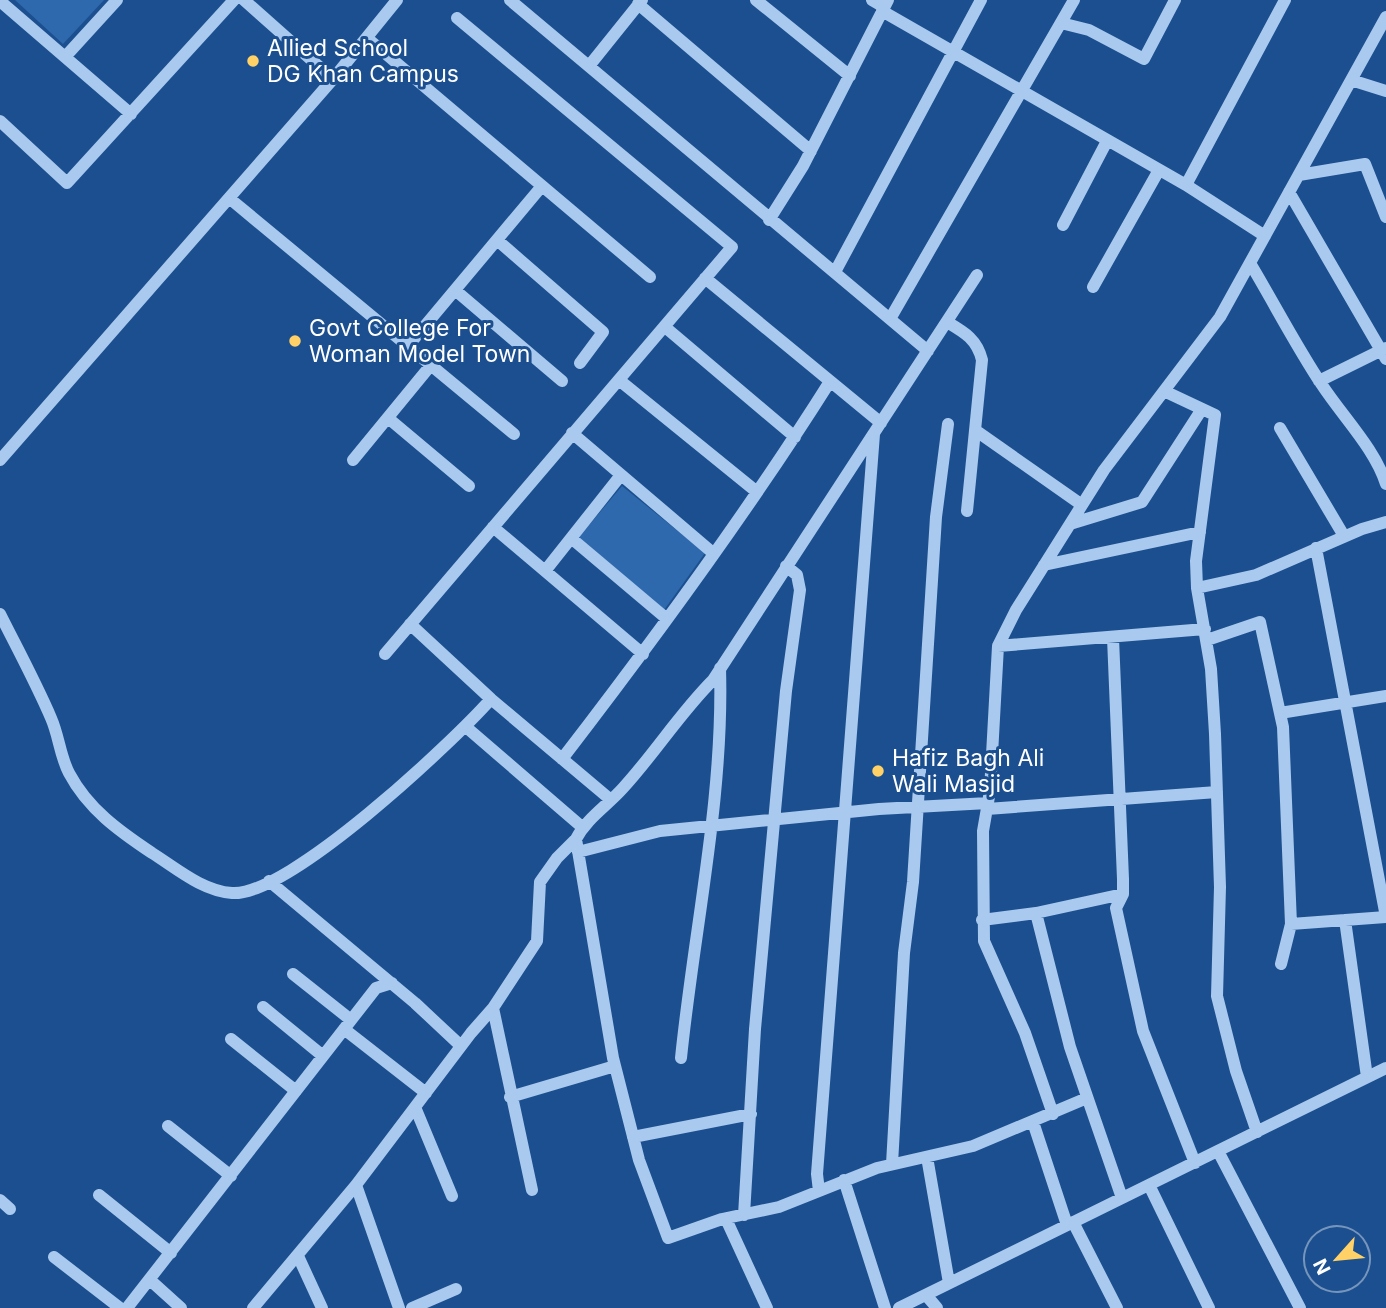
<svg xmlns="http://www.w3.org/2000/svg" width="1386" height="1308" font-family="Inter,sans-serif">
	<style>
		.green { fill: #2e69ad }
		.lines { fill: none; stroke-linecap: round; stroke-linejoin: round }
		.minor { stroke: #a9c9ee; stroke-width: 12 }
		.poi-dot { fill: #ffd166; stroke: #1b4f8f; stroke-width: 2.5 }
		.labels { text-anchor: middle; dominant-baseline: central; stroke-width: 6; stroke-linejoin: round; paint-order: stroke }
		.poi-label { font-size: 23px; fill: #fff; stroke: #1b4f8f; text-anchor: start }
	</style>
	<rect width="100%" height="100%" fill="#1b4f8f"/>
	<!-- green -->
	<path class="green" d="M15,0h89l-41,44z
		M622,486l83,67 -41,57 -85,-73z"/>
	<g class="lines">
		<!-- minor -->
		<path class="minor" d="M244,0l89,79
			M510,0l418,351
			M756,0l94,76
			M872,0l12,7
			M0,1l131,113
			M638,4l173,147
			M882,11l304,174 79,51
			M1061,23l28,7 55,29 31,-59
			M367,38l283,239
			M65,57l52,-57
			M589,66l53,-66
			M1351,80l35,11
			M0,121l67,62 167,-183
			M1299,175l66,-11 21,53
			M1186,185l99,-185
			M1289,192l97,167
			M229,198l285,236
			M769,220l34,-54 85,-166
			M1063,225l44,-84
			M497,240l106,92 -23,31
			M1250,263c24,40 46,83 72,122 21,32 53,64 64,99
			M835,272l146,-272
			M977,275l-264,405c-33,33 -58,73 -90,108 -16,18 -36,30 -47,51l37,219 26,102 29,78 54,-19 57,-12 98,-39 96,-22 114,-48
			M705,278l176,145
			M1093,287l66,-117
			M455,290l107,91
			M890,319l184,-319
			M947,322c17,10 30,17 35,38l-15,151
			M665,327l130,110
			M408,346l134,-160
			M619,380l138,112
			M1319,381l67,-33
			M1164,391l51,24 -19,146 1,27 14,81 4,65 5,153 -3,109 19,75 21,61
			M388,418l81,68
			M1280,428l64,108
			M975,430l107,75
			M572,433l141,120
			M0,460l333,-381 64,-79
			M353,460l78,-95
			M1070,524l72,-22 60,-93
			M493,527l150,127
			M571,538l96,81
			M1316,548l70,369
			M1044,565l156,-33
			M545,571l76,-96
			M1197,588l59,-13 106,-46 24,-7
			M0,614c17,34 36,69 51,104 8,18 9,38 18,55 19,36 50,58 83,80 24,15 50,38 80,40 56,4 220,-150 259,-194
			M410,624l81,75 120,101
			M1113,638l10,241v15l-7,14 27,123 52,132
			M1207,640l53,-18 23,105 8,197 -10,40
			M998,646l207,-17
			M385,654l347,-407 -275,-229
			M1280,713l106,-17
			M466,727l116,100
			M562,759c94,-122 185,-246 267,-376
			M987,809l230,-17
			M578,852l82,-21 219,-22 109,-6
			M269,881l146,122 46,43
			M1036,913l34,134 52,151
			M982,920l54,-7 87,-19
			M1345,920l22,157
			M1291,924l95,-7
			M293,974l58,46
			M263,1007l60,49
			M493,1008l39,182
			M344,1029l82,64
			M231,1039l65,52
			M681,1058c13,-129 43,-260 39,-390
			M510,1097l105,-31
			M415,1107l37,89
			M1053,1114l-28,-81 -41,-92 -1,-110 7,-40 8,-145 18,-36 88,-140 116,-153 166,-300
			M1033,1122l34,103
			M168,1126l63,50
			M633,1137l118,-23
			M1218,1151l82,157
			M927,1157l22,126
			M892,1164l12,-211 9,-71 23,-365 12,-93
			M844,1180l41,128
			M356,1185l43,123
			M1149,1185l60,123
			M819,1191l-2,-17 57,-740
			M99,1195l72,58
			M0,1200l10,9
			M744,1215l11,-186 31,-338 14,-101 -3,-15 -11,-9
			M726,1219l41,89
			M1073,1222l44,86
			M298,1256l24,52
			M54,1257l66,51
			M150,1280l31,28
			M926,1295l11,13
			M127,1308l242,-311 7,-9 16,-5
			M253,1308l103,-123 115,-152 22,-25 44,-67 3,-59 17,-24 19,-19
			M412,1308l44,-19
			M899,1308l487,-240"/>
	</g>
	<!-- markers -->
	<g class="poi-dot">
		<circle cx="253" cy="61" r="7"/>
		<circle cx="295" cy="341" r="7"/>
		<circle cx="878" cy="771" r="7"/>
	</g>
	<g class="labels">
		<!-- poi labels -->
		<g class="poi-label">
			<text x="267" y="48">Allied School<tspan x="267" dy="26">DG Khan Campus</tspan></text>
			<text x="309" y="328">Govt College For<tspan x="309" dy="26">Woman Model Town</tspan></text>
			<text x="892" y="758">Hafiz Bagh Ali<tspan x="892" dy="26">Wali Masjid</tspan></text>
		</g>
	</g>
	<!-- north arrow -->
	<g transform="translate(1337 1259) rotate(243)"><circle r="33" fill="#1b4f8f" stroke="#7695bc" stroke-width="2"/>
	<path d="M0-5L12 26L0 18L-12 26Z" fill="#ffd166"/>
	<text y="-10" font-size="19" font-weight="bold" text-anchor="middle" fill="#ffffff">N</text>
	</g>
</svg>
